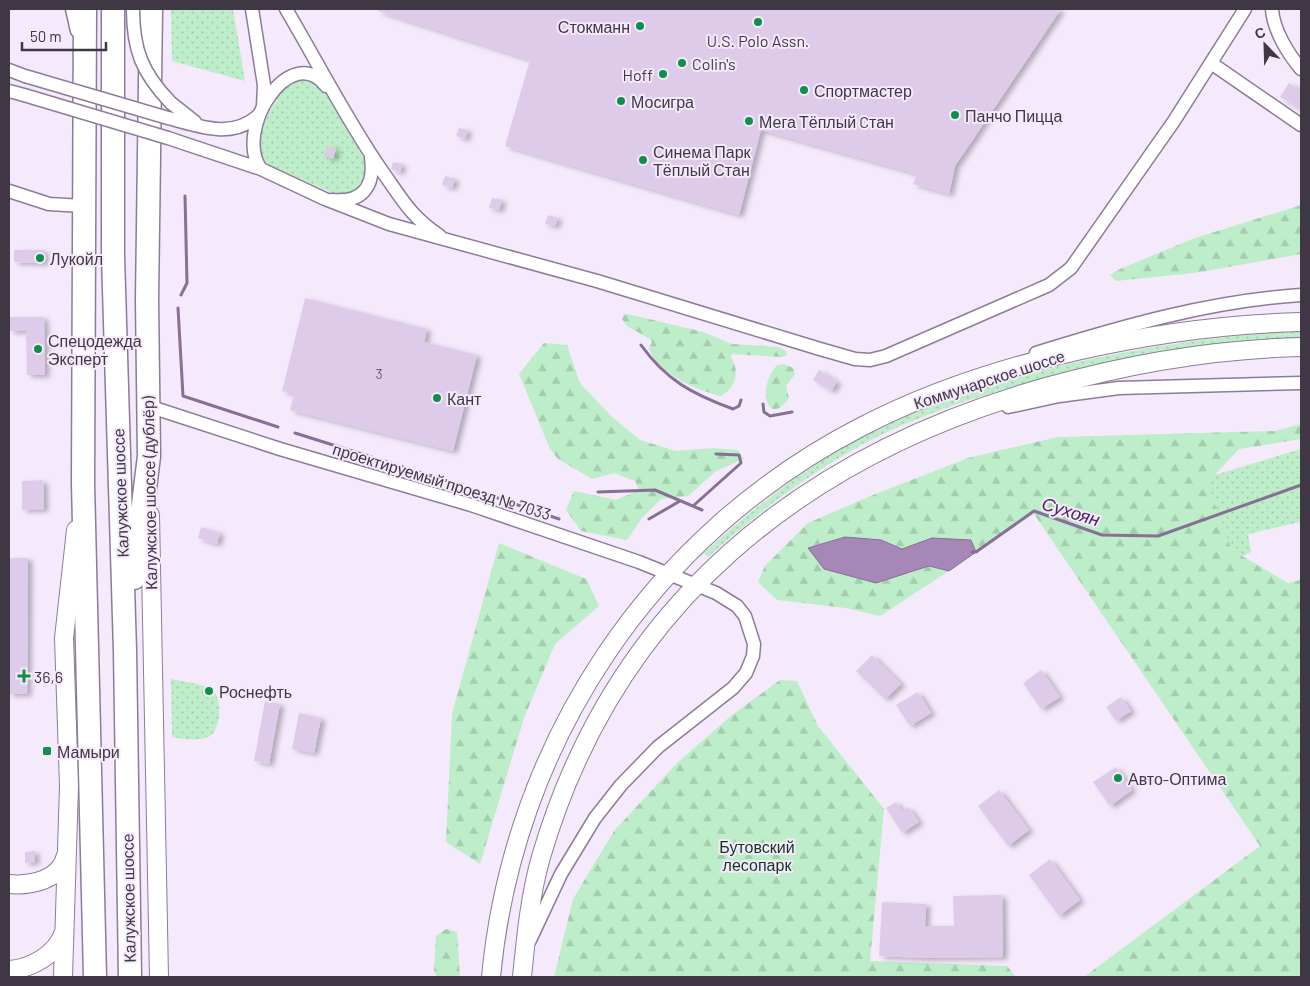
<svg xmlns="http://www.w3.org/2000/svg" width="1310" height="986" font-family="Barlow,sans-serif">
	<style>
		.green { fill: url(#green-dots) }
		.forest { fill: url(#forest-firs) }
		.water { fill: #a687b8; stroke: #876f95 }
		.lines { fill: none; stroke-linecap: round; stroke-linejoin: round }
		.stream { stroke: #876f95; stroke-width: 3 }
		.building { fill: #decbea; filter: url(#shadow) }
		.street-casing { stroke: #8d7b98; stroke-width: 15 }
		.secondary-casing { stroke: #8d7b98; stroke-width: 20 }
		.highway-casing { stroke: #8d7b98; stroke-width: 25 }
		.street { stroke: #fff; stroke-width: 12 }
		.secondary { stroke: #fff; stroke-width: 18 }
		.highway { stroke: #fff; stroke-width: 22 }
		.street-bridge-casing { stroke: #8d7b98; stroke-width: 15; stroke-linecap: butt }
		.street-bridge { stroke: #fff; stroke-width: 12 }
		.poi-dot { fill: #118e4a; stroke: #f5e9fc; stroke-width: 2 }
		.labels { text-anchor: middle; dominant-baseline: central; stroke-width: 4; stroke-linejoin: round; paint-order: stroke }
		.number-label { font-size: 14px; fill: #675d6e }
		.poi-label { font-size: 16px; fill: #3f3844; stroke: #f5e9fc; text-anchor: start }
		.street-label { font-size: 16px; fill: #3f3844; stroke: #f5e9fc }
		.park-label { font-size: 16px; fill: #0f371d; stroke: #f5e9fc }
		.water-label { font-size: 18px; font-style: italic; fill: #4d2562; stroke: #f5e9fc }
	</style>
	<defs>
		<pattern id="green-dots" width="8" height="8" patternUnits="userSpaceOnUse" patternTransform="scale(1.25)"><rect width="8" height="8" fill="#beedc9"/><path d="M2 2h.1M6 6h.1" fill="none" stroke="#a4ccae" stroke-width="1.8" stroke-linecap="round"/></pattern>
		<pattern id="forest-firs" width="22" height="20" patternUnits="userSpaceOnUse" patternTransform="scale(1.25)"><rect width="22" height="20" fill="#beedc9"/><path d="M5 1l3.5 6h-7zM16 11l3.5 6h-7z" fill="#a4ccae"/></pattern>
		<filter id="shadow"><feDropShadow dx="4.5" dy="2.5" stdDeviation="2.5" flood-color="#0004"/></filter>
	</defs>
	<rect width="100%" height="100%" fill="#f5e9fc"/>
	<!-- green -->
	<path class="green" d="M171,9h62l12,72 -73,-20z
		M296,77l24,6 48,82 -7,25 -18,5 -8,-1 -66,-29c-20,-20 -6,-41 5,-61 7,-13 8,-20 22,-27z
		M1274,332h27v6c-89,2 -178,19 -264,42 -58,16 -116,34 -170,62 -58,31 -110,71 -159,115l-4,-4c37,-34 76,-66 119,-93 128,-81 301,-114 451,-128z
		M1301,449v98l-1,-25 -52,12 3,18 -38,21 -28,-89z
		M171,679c12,3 32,4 41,11 11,8 9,39 -2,46 -11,6 -27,3 -38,1z"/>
	<!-- forest -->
	<path class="forest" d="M1301,205v49l-107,19 -78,8 -6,-6 10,-6 75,-31z
		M628,314l75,18 29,12 46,3 8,4 1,4 -5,2 -50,-3 -1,3c9,14 5,31 -10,39 -23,-5 -65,-23 -72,-48l3,-6 -2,-3 -23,-13 -5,-7 2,-4z
		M544,343l23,2 13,38 31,33 29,24 36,11 37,-3 25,2 6,9 -28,12 -28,25 -27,3 -19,19 -15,22 -46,-9 -15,-21 8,-19 42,9 23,-10 -4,-9 -21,-8 -22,6 -34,-20 -8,-10 -31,-75z
		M784,364l9,4 2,6 -9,12 3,12c-20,30 -34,-7 -12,-33z
		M1301,424v15l-62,10 -32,34 25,67 56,33 13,-3v397h-217l176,-131 -226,-332 -58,38 -5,-12 -39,-2 -30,11c-37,-16 -56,-12 -94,-2l16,22 84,5 21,-8 20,5 -69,45 -34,-8 -69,-8 -19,-18 7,-16 43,-43 65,-28 95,-37 90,-21 217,-6z
		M499,543l87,36 13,27 -44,38 -31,74 -44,146 -34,-22 6,-128z
		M780,680l17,1 21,45 66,83 -14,152 137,5 9,11h-462l19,-78 41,-68 63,-68 55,-48z
		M446,929l11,3 3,45h-23l-3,-6 2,-35z"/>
	<!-- water -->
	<path class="water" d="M845,537l36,3 21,9 30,-11 39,2 5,12 -27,19 -20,-5 -53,17 -52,-14 -16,-21z"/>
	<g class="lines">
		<!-- stream -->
		<path class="stream" d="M181,295l6,-12 -2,-87
			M178,308l5,88 95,31
			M641,345c25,35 51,49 92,64l6,-3 2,-6
			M763,404l1,8 6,4 22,-4
			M295,433l165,52
			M598,492l57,-2 47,20
			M483,493l76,26
			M693,506l48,-43 -2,-8 -23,-1
			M649,519l31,-18
			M972,552h4l58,-41 68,24 56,1 143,-51"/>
	</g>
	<!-- building -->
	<path class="building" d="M378,9h683l-106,157 -6,28 -36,-10 4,-10 -156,-44 -22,85 -234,-69 25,-86 -152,-49z
		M1289,83l12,8v19l-21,-13z
		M459,128l9,2 -3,9 -9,-3z
		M328,146l8,3 -3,10 -9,-3z
		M393,162l9,2 -2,9 -9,-4z
		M445,176l10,3 -3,9 -10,-3z
		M492,198l10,2 -3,10 -10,-2z
		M548,215l10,3 -3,8 -10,-2z
		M14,250h30v13l-30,-1z
		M305,298l122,31 -3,13 53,13 -24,96 -163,-41 4,-16 -12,-3z
		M10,317h34l1,58h-18l-1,-44h-16z
		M819,370l18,12 -6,9 -18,-11z
		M43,480l1,29 -22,1v-29z
		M201,527l19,6 -3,11 -19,-6z
		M9,558h19l-1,136h-18z
		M872,655l29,29 -16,15 -29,-28z
		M1041,670l19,27 -19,12 -18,-26z
		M918,692l13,21 -21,13 -14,-21z
		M1121,697l10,14 -15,10 -10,-14z
		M265,701l15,3 -11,60 -15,-3z
		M299,713l22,5 -7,35 -22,-4z
		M1116,767l16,23 -22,16 -17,-24z
		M999,790l30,40 -21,16 -30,-40z
		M896,802l6,9 6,-4 11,15 -17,11 -16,-25z
		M35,851v11l-10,1v-11z
		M1050,859l30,41 -21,16 -30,-41z
		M1002,895l1,62 -79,1 -45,-2 3,-54 44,2 -1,22h29l-1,-30z"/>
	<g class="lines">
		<defs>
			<path id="street" d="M72,9l5,22
				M252,9l12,76 -1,21
				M286,9c32,54 60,110 96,162 20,28 28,45 58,65
				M1272,9c1,20 16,45 29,60
				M1211,63l90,62
				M9,70l16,6
				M9,91l15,4
				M171,103l24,19
				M168,118c31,8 64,22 91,-3
				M168,138l93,31 64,30 64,25 208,57 223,68 35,10 15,1 16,-4 163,-71 22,-17 103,-147 71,-112
				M261,169c-28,-38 29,-129 65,-83
				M9,191l40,13 34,2
				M332,200c30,3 43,-13 39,-42
				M1036,353c87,-27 174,-52 265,-58
				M148,406l132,43 191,56 168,57 77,31 21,13 8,10 9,28 -1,12 -7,17 -13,15 -75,59 -37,38 -26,33 -34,56 -31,66
				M1008,407l51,-11 60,-8 182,-5"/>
			<path id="secondary" d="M150,515l9,462
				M9,884c22,2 52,-4 57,-29
				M9,970c22,-1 48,-16 55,-38
				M63,977l6,-191 -5,-148 12,-108
				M491,977c22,-234 160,-442 370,-550 127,-66 298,-101 440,-105
				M522,977c4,-40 8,-82 19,-120 74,-253 262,-403 509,-471 82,-23 166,-37 251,-39"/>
			<path id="highway" d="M85,9l-2,474 12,494
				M113,9v247l12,395 5,326
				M134,578l15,-122 -2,-156 4,-291"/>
		</defs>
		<!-- street casing -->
		<use href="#street" class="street-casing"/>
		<!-- secondary casing -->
		<use href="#secondary" class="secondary-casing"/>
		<!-- highway casing -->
		<use href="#highway" class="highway-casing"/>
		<!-- street -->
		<use href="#street" class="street"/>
		<!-- secondary -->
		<use href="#secondary" class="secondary"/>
		<!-- highway -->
		<use href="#highway" class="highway"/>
		<defs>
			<path id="street-bridge" d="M133,9c0,41 9,64 38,94
				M25,76l143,42
				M24,95l144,43"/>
		</defs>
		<!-- street-bridge casing -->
		<use href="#street-bridge" class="street-bridge-casing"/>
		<!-- street-bridge -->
		<use href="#street-bridge" class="street-bridge"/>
	</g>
	<!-- markers -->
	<g class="poi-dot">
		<circle cx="758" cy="22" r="5"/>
		<circle cx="640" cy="26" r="5"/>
		<circle cx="682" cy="63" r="5"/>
		<circle cx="663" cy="74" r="5"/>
		<circle cx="804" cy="90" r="5"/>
		<circle cx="621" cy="101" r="5"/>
		<circle cx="955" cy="115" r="5"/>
		<circle cx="749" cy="121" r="5"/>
		<circle cx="643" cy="160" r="5"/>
		<circle cx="40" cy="258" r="5"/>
		<circle cx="38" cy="349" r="5"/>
		<circle cx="437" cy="398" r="5"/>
		<path d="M21.5 668.5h5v5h5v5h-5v5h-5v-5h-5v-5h5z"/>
		<circle cx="209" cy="691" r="5"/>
		<rect x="42" y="746" width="10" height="10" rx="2.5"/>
		<circle cx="1118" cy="778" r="5"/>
	</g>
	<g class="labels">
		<!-- number labels -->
		<g class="number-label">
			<text x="379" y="373">3</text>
		</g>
		<!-- poi labels -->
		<g class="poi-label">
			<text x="630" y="26" text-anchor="end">Стокманн</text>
			<text x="758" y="40" text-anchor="middle">U.S. Polo Assn.</text>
			<text x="692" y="63">Colin's</text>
			<text x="653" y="74" text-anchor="end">Hoff</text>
			<text x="814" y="90">Спортмастер</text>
			<text x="631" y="101">Мосигра</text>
			<text x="965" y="115">Панчо Пицца</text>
			<text x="759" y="121">Мега Тёплый Cтан</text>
			<text x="653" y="151">Синема Парк<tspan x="653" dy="18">Тёплый Стан</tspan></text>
			<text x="50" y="258">Лукойл</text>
			<text x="48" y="340">Спецодежда<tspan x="48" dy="18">Эксперт</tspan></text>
			<text x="447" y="398">Кант</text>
			<text x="34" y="676">36,6</text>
			<text x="219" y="691">Роснефть</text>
			<text x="57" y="751">Мамыри</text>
			<text x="1128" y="778">Авто-Оптима</text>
		</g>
		<!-- street labels -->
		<g class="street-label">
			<text transform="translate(989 379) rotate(-18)">Коммунарское шоссе</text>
			<text transform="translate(442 481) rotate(17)">проектируемый проезд № 7033</text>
			<text transform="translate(120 493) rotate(-92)">Калужское шоссе</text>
			<text transform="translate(149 493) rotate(-91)">Калужское шоссе (дублёр)</text>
			<text transform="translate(128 898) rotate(-91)">Калужское шоссе</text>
		</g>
		<!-- park labels -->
		<g class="park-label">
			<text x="757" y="846">Бутовский<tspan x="757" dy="18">лесопарк</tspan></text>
		</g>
		<!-- water labels -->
		<g class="water-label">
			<text transform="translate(1071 511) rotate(17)">Сухоян</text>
		</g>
	</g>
	<!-- border -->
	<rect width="1310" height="986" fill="none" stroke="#3f3844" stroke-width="20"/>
	<!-- north arrow -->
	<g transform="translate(1265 45) rotate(337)" stroke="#f5e9fc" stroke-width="4" paint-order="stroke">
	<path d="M0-4L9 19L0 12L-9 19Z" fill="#3f3844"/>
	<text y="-8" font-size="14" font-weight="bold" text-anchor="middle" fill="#3f3844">С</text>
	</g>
	<!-- scale -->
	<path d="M22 42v8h84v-8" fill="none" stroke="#3f3844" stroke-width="2.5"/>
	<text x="30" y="42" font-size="15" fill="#3f3844" stroke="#f5e9fc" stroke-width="4" paint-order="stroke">50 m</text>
</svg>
